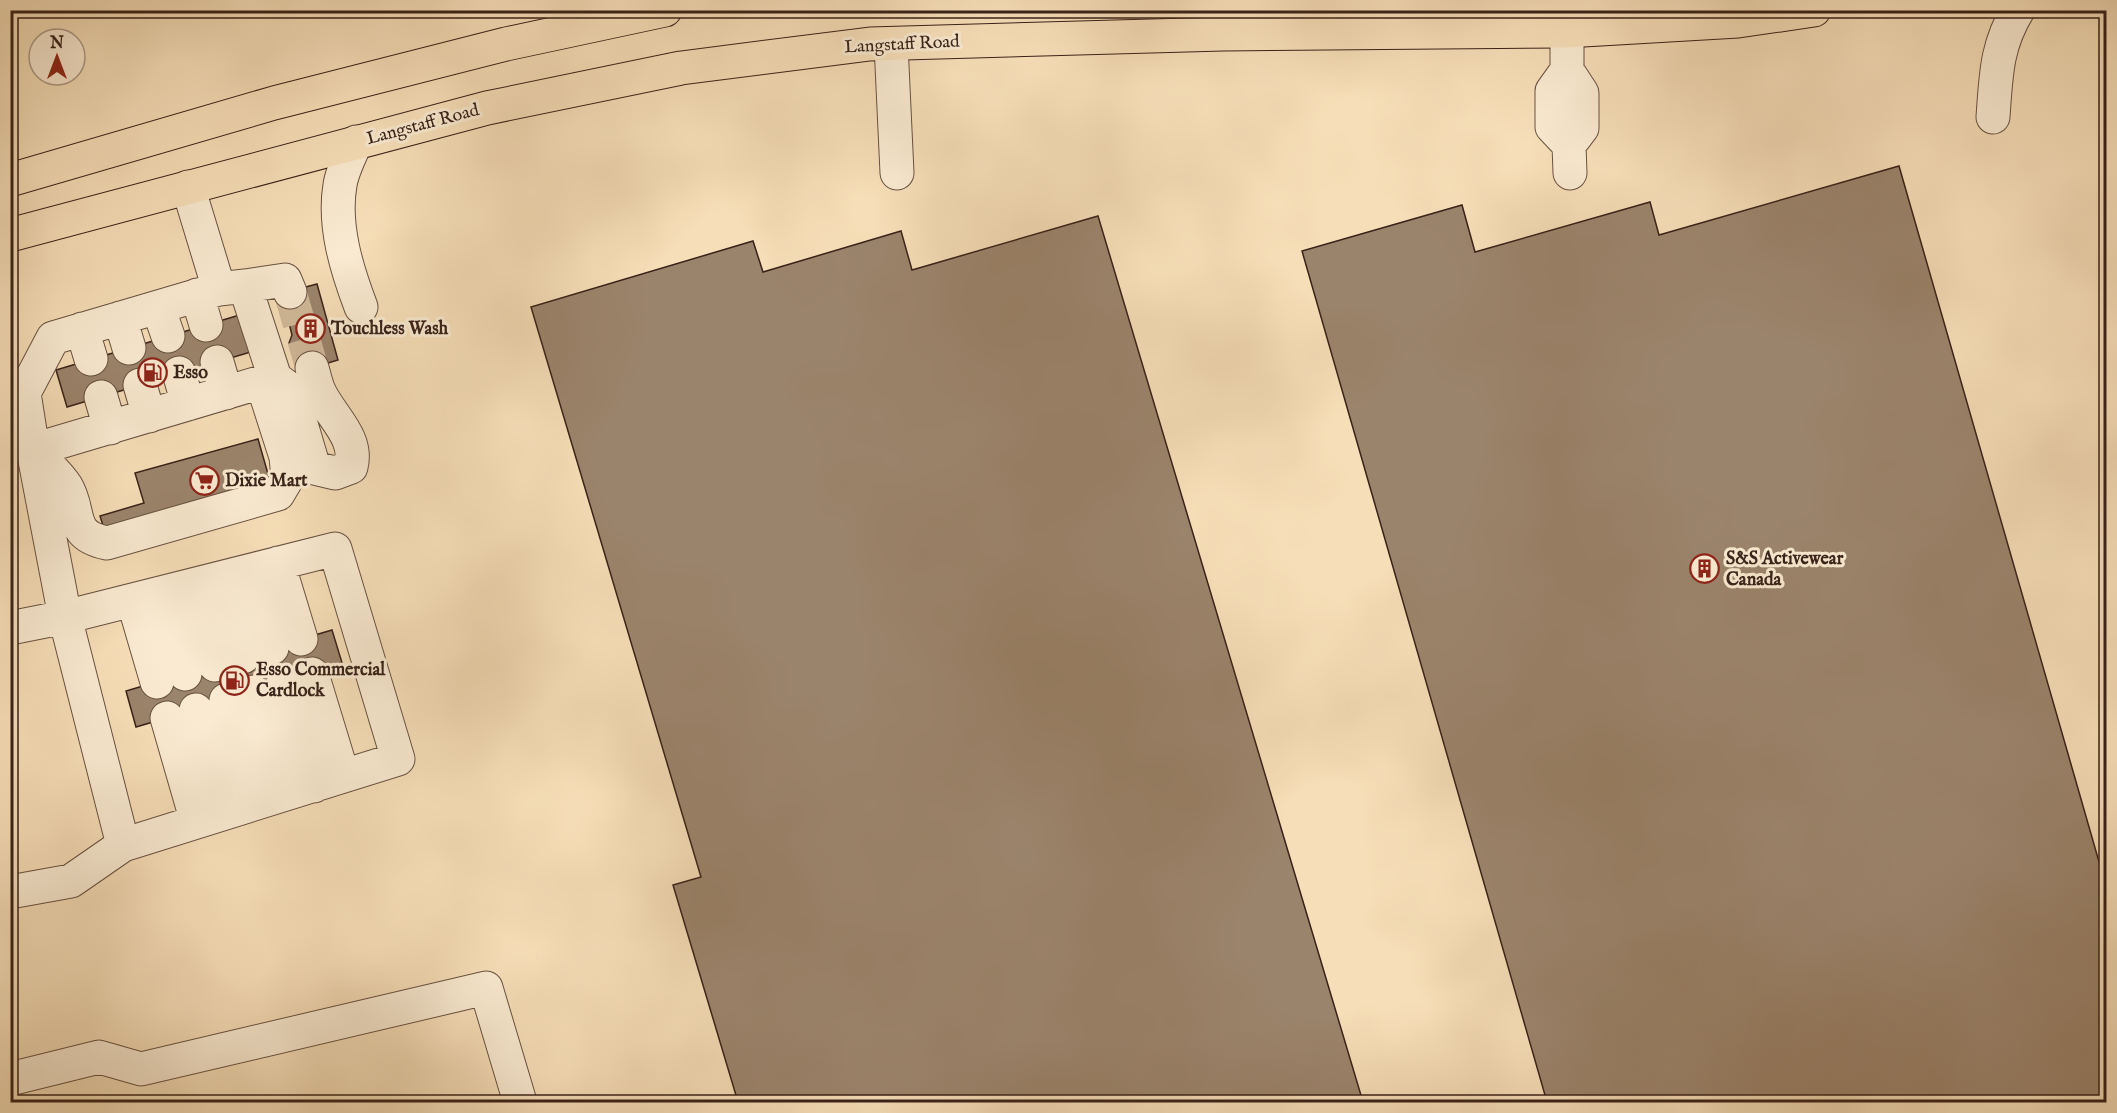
<svg xmlns="http://www.w3.org/2000/svg" width="2117" height="1113" font-family="'IM FELL English',serif">
	<style>
		.building { fill: #9b846c; stroke: #392219; stroke-width: 1.5 }
		.lines { fill: none; stroke-linecap: round; stroke-linejoin: round }
		.minor-tunnel { stroke: #d0b898; stroke-width: 33; stroke-dasharray: 33 16; stroke-linecap: butt }
		.minor-casing { stroke: #685141; stroke-width: 35 }
		.major-casing { stroke: #392219; stroke-width: 35 }
		.minor { stroke: #f9ead1; stroke-width: 33 }
		.major { stroke: #f6deb8; stroke-width: 33 }
		.labels { text-anchor: middle; dominant-baseline: central; stroke-width: 6; stroke-linejoin: round; paint-order: stroke }
		.street-label { font-size: 18px; fill: #392219; stroke: #f9ead1 }
		.poi-label { font-size: 18px; font-weight: bold; fill: #392219; stroke: #f9ead1; text-anchor: start }
	</style>
	<rect width="100%" height="100%" fill="#f6deb8"/>
	<filter id="stains"><feTurbulence type="fractalNoise" baseFrequency=".00333" numOctaves="4"/><feColorMatrix values="0 0 0 0 .2 0 0 0 0 .09 0 0 0 0 .02 0 0 0 .5 -.17"/></filter>
	<radialGradient id="worn" r=".72"><stop offset=".6" stop-color="#630" stop-opacity="0"/><stop offset="1" stop-color="#630" stop-opacity=".3"/></radialGradient>
	<!-- building -->
	<path class="building" d="M1899,166l207,720v216h-559l-245,-851 160,-46 13,47 175,-50 9,33z
		M1098,216l265,886h-625l-65,-217 28,-8 -170,-570 222,-66 10,31 138,-41 11,39z
		M317,284l21,76 -40,12 -9,-29 3,-8 -3,-12 -6,-3 -7,-25z
		M243,314l11,37 -187,56 -11,-37z
		M258,439l14,49 -166,47 -6,-19 44,-13 -9,-30z
		M332,630l11,36 -207,61 -10,-36z"/>
	<g class="lines">
		<!-- minor-tunnel -->
		<path class="minor-tunnel" d="M290,292l22,76"/>
		<defs>
			<path id="minor" d="M891,44l6,129
				M1567,70l-15,21v36l17,18 13,-17v-35l-15,-23v-60
				M1993,117c3,-41 3,-71 25,-107
				M356,142c-6,14 -14,29 -16,43 -7,41 7,85 21,122
				M1569,145l1,28
				M188,187l31,102 -166,49 -29,55 9,57 242,-72 -30,-92 -26,3
				M245,286l40,-6 5,12
				M197,295l9,30
				M158,307l10,29
				M120,318l9,30
				M82,329l9,30
				M217,362l9,31
				M179,373l9,31
				M275,378l16,12 23,78 21,5 16,-6c8,-30 -21,-51 -32,-76 -3,-7 -5,-16 -7,-23
				M140,385l9,31
				M101,397l9,31
				M33,450c10,11 25,23 33,36 16,26 1,49 41,57l171,-49 10,-17 -2,-20 -24,-75
				M278,563l23,76
				M249,571l23,77
				M220,578l23,79
				M192,585l23,80
				M160,593l25,81
				M133,600l24,82
				M10,628l55,-11 270,-68 63,210 -275,86 -58,-228 -32,-167
				M312,674l31,102
				M283,684l31,102
				M254,692l32,102
				M226,700l31,103
				M196,710l32,102
				M167,718l30,104
				M10,892l61,-11 52,-36
				M10,1079l89,-22 42,12 345,-81 34,114"/>
			<path id="major" d="M10,180l264,-77 232,-59 159,-34
				M10,235l477,-127 194,-40 189,-24 353,-10 343,-3 172,-10 76,-11"/>
		</defs>
		<!-- minor casing -->
		<use href="#minor" class="minor-casing"/>
		<!-- major casing -->
		<use href="#major" class="major-casing"/>
		<!-- minor -->
		<use href="#minor" class="minor"/>
		<!-- major -->
		<use href="#major" class="major"/>
	</g>
	<!-- icons -->
	<defs>
		<symbol id="building-ring" viewBox="-11 -11 22 22"><circle r="9.5" fill="#f9ead1" stroke="#8f2418" stroke-width="1.5"/><path d="M-4-6H4V6H1V3H-1V6H-4ZM-2.5-4.3h1.7v1.8h-1.7ZM.8-4.3h1.7v1.8H.8ZM-2.5-1h1.7V.8h-1.7ZM.8-1h1.7V.8H.8Z" fill="#8f2418"/></symbol>
		<symbol id="fuel-ring" viewBox="-11 -11 22 22"><circle r="9.5" fill="#f9ead1" stroke="#8f2418" stroke-width="1.5"/><path d="M-5.5-6h7V0h2V4h1.3V-2.5L3-4.5l.8-.8L6-3V5H2.5V1h-1V6h-7ZM-4.2-4.7v3.2H.2V-4.7Z" fill="#8f2418"/></symbol>
		<symbol id="supermarket-ring" viewBox="-11 -11 22 22"><circle r="9.5" fill="#f9ead1" stroke="#8f2418" stroke-width="1.5"/><path d="M-6-5.5h2.5l.6 2H6L4.5 2H-2.5L-4.4-4H-6ZM-1.5 3.2a1.3 1.3 0 1 0 .1 0ZM3 3.2a1.3 1.3 0 1 0 .1 0Z" fill="#8f2418"/></symbol>
	</defs>
	<g fill-rule="evenodd">
		<use href="#building-ring" x="294" y="312" width="33" height="33"/>
		<use href="#fuel-ring" x="136" y="356" width="33" height="33"/>
		<use href="#supermarket-ring" x="188" y="464" width="33" height="33"/>
		<use href="#building-ring" x="1688" y="552" width="33" height="33"/>
		<use href="#fuel-ring" x="218" y="664" width="33" height="33"/>
	</g>
	<g class="labels">
		<!-- street labels -->
		<g class="street-label">
			<text transform="translate(902 45) rotate(-3)">Langstaff Road</text>
			<text transform="translate(423 125) rotate(-15)">Langstaff Road</text>
		</g>
		<!-- poi labels -->
		<g class="poi-label">
			<text x="331" y="329">Touchless Wash</text>
			<text x="173" y="373">Esso</text>
			<text x="225" y="481">Dixie Mart</text>
			<text x="1726" y="559">S&amp;S Activewear<tspan x="1726" dy="21">Canada</tspan></text>
			<text x="256" y="670">Esso Commercial<tspan x="256" dy="21">Cardlock</tspan></text>
		</g>
	</g>
	<!-- margin -->
	<rect width="2117" height="1113" fill="none" stroke="#f6deb8" stroke-width="36"/>
	<rect x="12" y="12" width="2093" height="1089" fill="none" stroke="#392219" stroke-width="3"/>
	<rect x="18" y="18" width="2081" height="1077" fill="none" stroke="#392219" stroke-width="1.5"/>
	<!-- north arrow -->
	<g transform="translate(57 57)"><circle r="28" fill="#f9ead1" stroke="#ac9a87" stroke-width="1.5"/>
	<path d="M0-4.5L10 22L0 15L-10 22Z" fill="#8f2418"/>
	<text y="-9" font-size="16" font-weight="bold" text-anchor="middle" fill="#392219">N</text>
	</g>
	<rect width="100%" height="100%" filter="url(#stains)"/>
	<rect width="100%" height="100%" fill="url(#worn)"/>
</svg>
